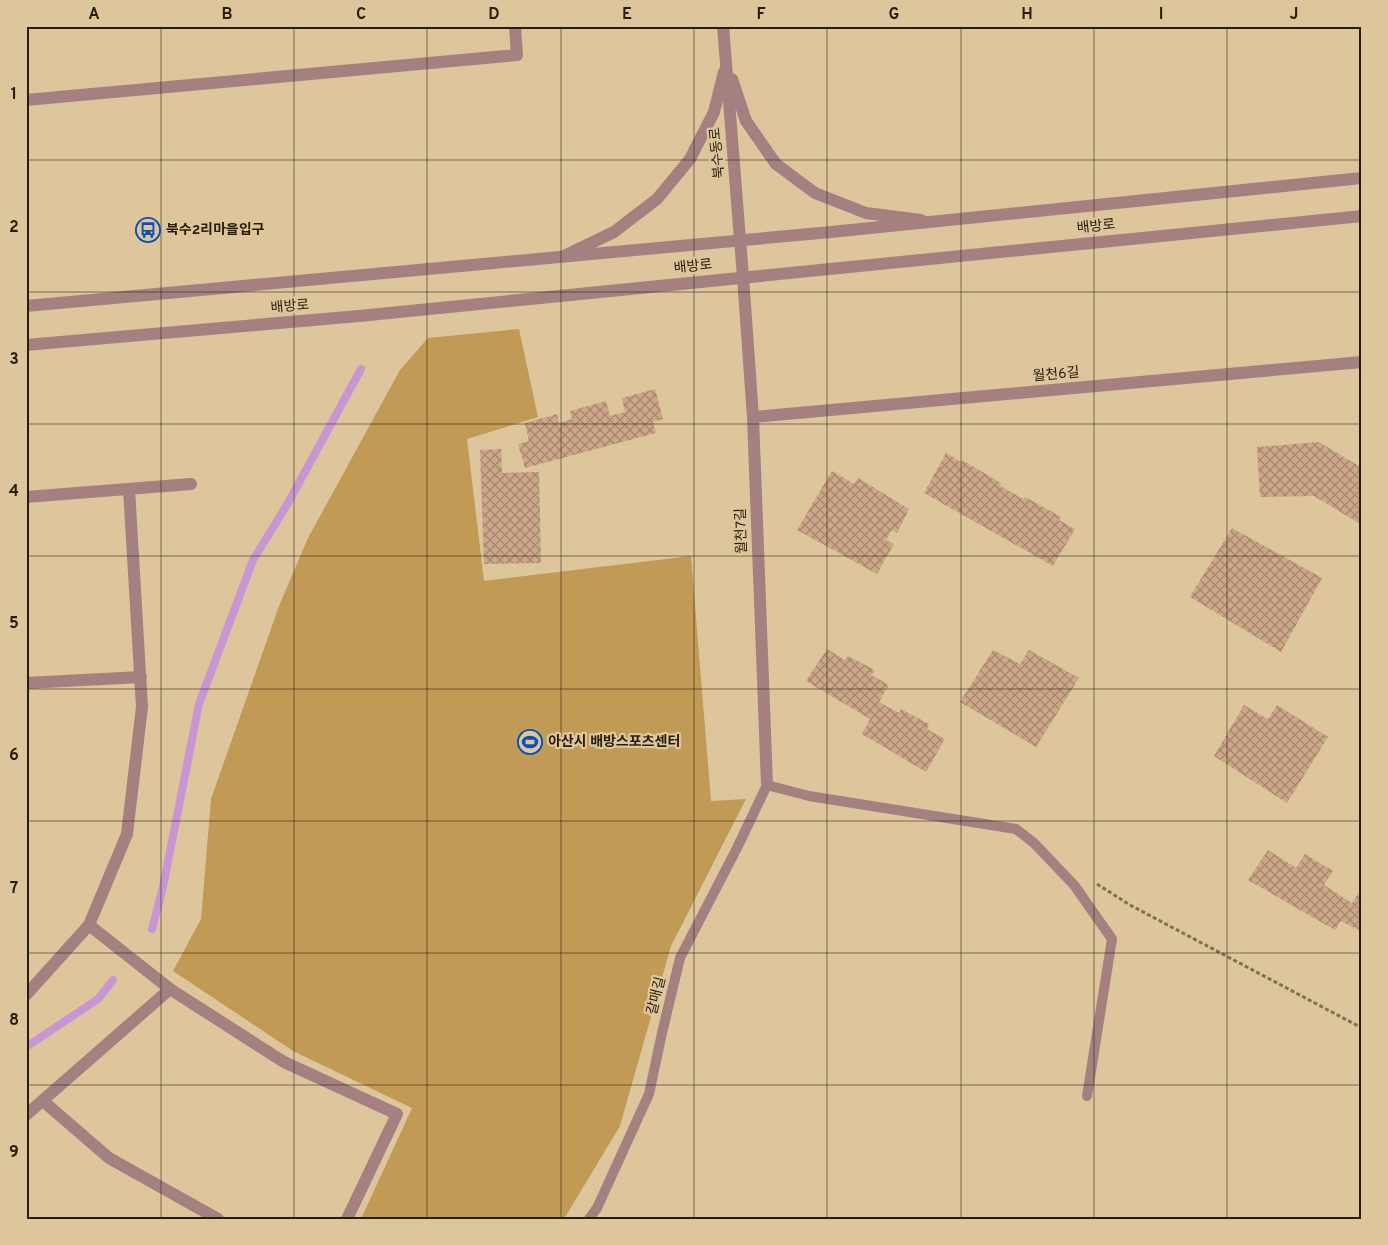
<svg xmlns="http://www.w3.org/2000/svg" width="1388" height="1245" font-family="Overpass,'Noto Sans KR',sans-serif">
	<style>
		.green { fill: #c19a55 }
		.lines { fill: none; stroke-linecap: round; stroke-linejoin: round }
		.stream { stroke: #c897d3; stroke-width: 8 }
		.building { fill: url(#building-cross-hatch) }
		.path { stroke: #817154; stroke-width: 3; stroke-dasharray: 4 2.5; stroke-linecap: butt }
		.service { stroke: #a48180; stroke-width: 10 }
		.minor { stroke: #a48180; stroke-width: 12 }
		.tertiary { stroke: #a48180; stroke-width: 12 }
		.grid { fill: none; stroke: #261d0d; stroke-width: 1; stroke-opacity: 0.55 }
		.labels { text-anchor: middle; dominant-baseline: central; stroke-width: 4.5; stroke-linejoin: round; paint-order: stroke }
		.street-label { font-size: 14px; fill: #261d0d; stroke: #ddc59c }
		.poi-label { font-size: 14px; font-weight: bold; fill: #261d0d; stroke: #ddc59c; text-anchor: start }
		.neatline { fill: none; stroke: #261d0d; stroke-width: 2 }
		.grid-label { font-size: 16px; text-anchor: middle; font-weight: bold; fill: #261d0d }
	</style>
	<defs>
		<pattern id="building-cross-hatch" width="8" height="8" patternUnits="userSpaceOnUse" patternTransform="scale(1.25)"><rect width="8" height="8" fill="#cda789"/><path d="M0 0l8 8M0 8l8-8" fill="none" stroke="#a6876e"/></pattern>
	</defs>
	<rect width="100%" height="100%" fill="#ddc59c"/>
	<!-- green -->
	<path class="green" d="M519,329l19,88 -71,22 17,142 207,-25 20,245 35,-2 -75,147 -51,180 -56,93h-203l51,-111 -119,-57 -120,-80 28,-52 10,-120 68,-193 29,-68 92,-168 28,-32z"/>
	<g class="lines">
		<!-- stream -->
		<path class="stream" d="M152,929l11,-42 36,-183 54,-144 35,-57 73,-134
			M26,1047l72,-48 15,-19"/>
	</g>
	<!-- building -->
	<path class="building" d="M655,389l8,30 -10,3 3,11 -131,35 -7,-24 11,-3 -4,-18 32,-9 2,9 13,-4 -2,-8 36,-10 4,15 15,-4 -3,-14z
		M1319,442l43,26v57l-48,-29 -54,1 -3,-50z
		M501,449l1,24 37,-1 2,91 -57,1 -4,-114z
		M946,453l15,9 1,-2 39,23 -2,2 24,14 2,-2 36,20 -2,3 16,9 -22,37 -129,-73z
		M832,471l22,13 4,-6 51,31 -12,24 -5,-3 -6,10 8,4 -17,30 -80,-44z
		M1232,528l90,50 -41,74 -91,-55z
		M827,649l18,11 3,-4 27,14 -4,5 18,10 -10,17 20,11 2,-4 28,15 -2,5 18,10 -19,33 -64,-38 8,-15 -64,-38z
		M993,650l27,14 9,-14 50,28 -43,69 -76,-45z
		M1244,705l24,14 9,-14 51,32 -41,66 -73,-47z
		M1268,850l28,18 9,-14 28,17 -9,14 28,18 7,-11 3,2v38l-21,-11 -6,9 -87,-50z"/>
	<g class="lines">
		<!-- path -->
		<path class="path" d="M1097,884l33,21 232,123"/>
		<!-- service -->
		<path class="service" d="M589,1219l8,-11 52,-114 13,-61 18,-75 57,-110 30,-63 42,11 207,33 18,14 40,42 38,54 -25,157"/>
		<!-- minor -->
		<path class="minor" d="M723,26l20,251 10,140 14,368
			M732,79l14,42 30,43 39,29 51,20 55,7
			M26,100l491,-45 -2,-29
			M564,256l50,-24 43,-33 33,-40 24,-47 10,-40
			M753,417l609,-55
			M26,497l165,-13
			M26,683l115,-6
			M89,925l81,64 114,73 113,52 -50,105
			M26,995l63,-70 38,-91 15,-127 -13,-218
			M43,1101l66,57 109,61
			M26,1115l144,-126"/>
		<!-- tertiary -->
		<path class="tertiary" d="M26,306l805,-74 531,-54
			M26,345l333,-29 1003,-100"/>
	</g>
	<!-- grid -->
	<path class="grid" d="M161,26v1193M294,26v1193M427,26v1193M561,26v1193M694,26v1193M827,26v1193M961,26v1193M1094,26v1193M1227,26v1193M26,160h1336M26,292h1336M26,424h1336M26,556h1336M26,689h1336M26,821h1336M26,953h1336M26,1085h1336"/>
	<!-- icons -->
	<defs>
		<symbol id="bus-ring" viewBox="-11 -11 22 22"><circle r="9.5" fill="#ddc59c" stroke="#094eb9" stroke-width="1.5"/><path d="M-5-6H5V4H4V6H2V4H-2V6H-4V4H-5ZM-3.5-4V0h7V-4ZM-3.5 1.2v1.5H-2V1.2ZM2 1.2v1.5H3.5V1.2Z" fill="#094eb9"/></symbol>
		<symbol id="stadium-ring" viewBox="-11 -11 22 22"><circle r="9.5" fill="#ddc59c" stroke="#094eb9" stroke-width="1.5"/><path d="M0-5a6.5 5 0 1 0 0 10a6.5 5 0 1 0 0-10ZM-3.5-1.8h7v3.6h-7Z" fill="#094eb9"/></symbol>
	</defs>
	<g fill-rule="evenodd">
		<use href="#bus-ring" x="134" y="216" width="28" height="28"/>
		<use href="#stadium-ring" x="516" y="728" width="28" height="28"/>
	</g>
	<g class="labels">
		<!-- street labels -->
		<g class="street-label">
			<text transform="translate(718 153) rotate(-95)">북수동로</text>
			<text transform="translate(1096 227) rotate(-6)">배방로</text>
			<text transform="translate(693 267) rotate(-6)">배방로</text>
			<text transform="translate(290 307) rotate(-5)">배방로</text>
			<text transform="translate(1056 375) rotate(-5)">월천6길</text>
			<text transform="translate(742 531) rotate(-92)">월천7길</text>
			<text transform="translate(657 996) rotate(-76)">갈매길</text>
		</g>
		<!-- poi labels -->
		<g class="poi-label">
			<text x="166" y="230">북수2리마을입구</text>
			<text x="548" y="742">아산시 배방스포츠센터</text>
		</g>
	</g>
	<!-- border -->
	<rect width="1388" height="1245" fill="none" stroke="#ddc59c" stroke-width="55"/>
	<rect x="28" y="28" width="1332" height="1190" class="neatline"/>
	<g class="grid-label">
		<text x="94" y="19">A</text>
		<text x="227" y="19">B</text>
		<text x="361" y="19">C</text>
		<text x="494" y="19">D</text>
		<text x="627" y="19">E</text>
		<text x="761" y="19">F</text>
		<text x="894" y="19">G</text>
		<text x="1027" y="19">H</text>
		<text x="1161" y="19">I</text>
		<text x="1294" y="19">J</text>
		<text x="14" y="99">1</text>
		<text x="14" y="232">2</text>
		<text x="14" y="364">3</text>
		<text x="14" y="496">4</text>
		<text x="14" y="628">5</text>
		<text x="14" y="760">6</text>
		<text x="14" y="893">7</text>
		<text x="14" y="1025">8</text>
		<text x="14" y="1157">9</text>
	</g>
</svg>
